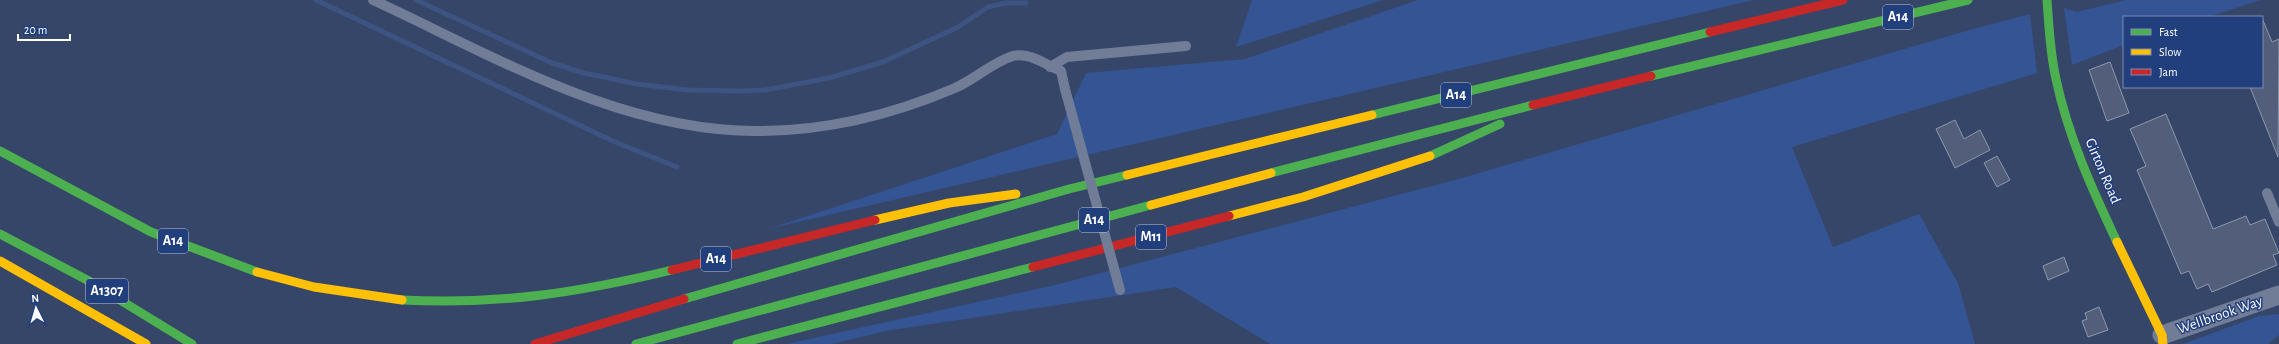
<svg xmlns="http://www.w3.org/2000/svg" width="2279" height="344" font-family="'Alegreya Sans',sans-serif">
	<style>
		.green { fill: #345494 }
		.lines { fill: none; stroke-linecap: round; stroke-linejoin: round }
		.stream { stroke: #3d5381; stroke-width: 5 }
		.building { fill: #525e7a; stroke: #8f98ad }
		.lane { stroke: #717d97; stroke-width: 10 }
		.street { stroke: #717d97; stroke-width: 19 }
		.fast { stroke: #4caf50; stroke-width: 9 }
		.slow { stroke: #ffc107; stroke-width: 9 }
		.jam { stroke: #c62828; stroke-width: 9 }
		.lane-bridge { stroke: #717d97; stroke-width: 10 }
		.labels { text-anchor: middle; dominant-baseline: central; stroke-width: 3; stroke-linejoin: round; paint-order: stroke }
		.shield { fill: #213e7d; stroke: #bcc5d8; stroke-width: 1 }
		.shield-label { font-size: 14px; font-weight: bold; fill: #fff }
		.street-label { font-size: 15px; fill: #fff; stroke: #213e7d }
	</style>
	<rect width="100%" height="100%" fill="#364668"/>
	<!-- green -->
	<path class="green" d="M1252,0h131l-147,47z
		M1418,0h336l-986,229 289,-95 29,-61 159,-14z
		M2126,0h135l-53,17h-84v28l-52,20 -8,-57 13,4z
		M2030,14l7,59 -245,74 41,100 86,-33 39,69 17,61h-705l-94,-57 -290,44 -54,13h-45l272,-60 403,-106 504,-147z
		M2279,314v21l-11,9h-85l76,-28z"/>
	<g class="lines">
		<!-- stream -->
		<path class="stream" d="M316,0l299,142 62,25
			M416,0l136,63 32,10 53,11 51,6 55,1 22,-1 64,-12 54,-16 75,-35 30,-20 18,-4h20"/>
	</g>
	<!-- building -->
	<path class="building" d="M2262,18l10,24 7,-3 -1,118 -28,-70h12z
		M2110,62l19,51 -22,8 -18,-51z
		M2166,114l47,115 33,-13 4,9 15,-6 14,34 -6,2 4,10 -65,27 -4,-8 -11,5 -8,-18 -8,3 -44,-104 9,-4 -16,-37z
		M1955,120l9,19 16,-9 10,20 -35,18 -19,-39z
		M1997,156l13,24 -13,7 -13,-24z
		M2064,257l5,14 -21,9 -5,-14z
		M2099,307l9,23 -20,7 -6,-16 5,-2 -2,-6z"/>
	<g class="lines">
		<!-- lane -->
		<path class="lane" d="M373,0c121,56 248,132 386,131 67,0 135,-17 196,-43 20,-9 38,-26 58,-32 17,-4 33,9 48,15l4,18
			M1050,67l17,-10 119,-11
			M2267,193l12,29"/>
		<!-- street -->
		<path class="street" d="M2162,335l117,-40"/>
		<!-- fast -->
		<path class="fast" d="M2047,0c2,26 3,53 9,79 12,57 36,110 61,163
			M1651,76l317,-76
			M1372,115l338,-83
			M0,151l151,81 106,40
			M1430,156l70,-32
			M1271,173l262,-68
			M0,234l89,47 103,63
			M684,299l385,-110 58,-14
			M402,300c97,5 175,-7 270,-30
			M636,344l515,-139
			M737,344l296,-77"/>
		<!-- slow -->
		<path class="slow" d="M1127,175l245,-60
			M1151,205l120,-32
			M1229,216l74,-19 127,-41
			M875,220l74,-17 67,-9
			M2117,242l45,93 1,9
			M0,261l146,83
			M257,272l57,15 88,13"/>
		<!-- jam -->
		<path class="jam" d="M1710,32l133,-32
			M1533,105l118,-29
			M1033,267l196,-51
			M672,270l203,-50
			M535,344l149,-45"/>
		<!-- lane-bridge -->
		<path class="lane-bridge" d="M1065,89l55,201"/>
	</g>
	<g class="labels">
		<!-- shield labels -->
		<g class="shield">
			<rect x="1883" y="5" width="30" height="24" rx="3"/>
			<rect x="1441" y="83" width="30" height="24" rx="3"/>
			<rect x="1079" y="208" width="30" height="24" rx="3"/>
			<rect x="1136" y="225" width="30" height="24" rx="3"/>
			<rect x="158" y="229" width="30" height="24" rx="3"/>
			<rect x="701" y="247" width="30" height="24" rx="3"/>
			<rect x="86" y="279" width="42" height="24" rx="3"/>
		</g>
		<g class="shield-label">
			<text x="1898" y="17">A14</text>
			<text x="1456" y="95">A14</text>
			<text x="1094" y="220">A14</text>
			<text x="1151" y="237">M11</text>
			<text x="173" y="241">A14</text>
			<text x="716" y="259">A14</text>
			<text x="107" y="291">A1307</text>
		</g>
		<!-- street labels -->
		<g class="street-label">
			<text transform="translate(2103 171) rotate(67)">Girton Road</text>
			<text transform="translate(2220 315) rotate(-19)">Wellbrook Way</text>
		</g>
	</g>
	<!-- legend -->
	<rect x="2123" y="16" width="140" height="72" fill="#213e7d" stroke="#7a8bb1"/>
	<rect x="2131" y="29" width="20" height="6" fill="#4caf50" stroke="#7a8bb1"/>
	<text x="2159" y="36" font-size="12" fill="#ffffff">Fast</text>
	<rect x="2131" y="49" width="20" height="6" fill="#ffc107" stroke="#7a8bb1"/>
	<text x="2159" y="56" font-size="12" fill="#ffffff">Slow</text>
	<rect x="2131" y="69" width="20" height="6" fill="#c62828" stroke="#7a8bb1"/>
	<text x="2159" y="76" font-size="12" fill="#ffffff">Jam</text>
	<!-- north arrow -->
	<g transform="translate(36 308) rotate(355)" stroke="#213e7d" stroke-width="3" paint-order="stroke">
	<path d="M0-3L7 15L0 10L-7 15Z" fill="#ffffff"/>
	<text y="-6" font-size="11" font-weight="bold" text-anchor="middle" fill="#ffffff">N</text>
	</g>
	<!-- scale -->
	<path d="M18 34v6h52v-6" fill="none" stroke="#ffffff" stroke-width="2"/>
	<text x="24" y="34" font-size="12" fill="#ffffff" stroke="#213e7d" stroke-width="3" paint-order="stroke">20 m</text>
</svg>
